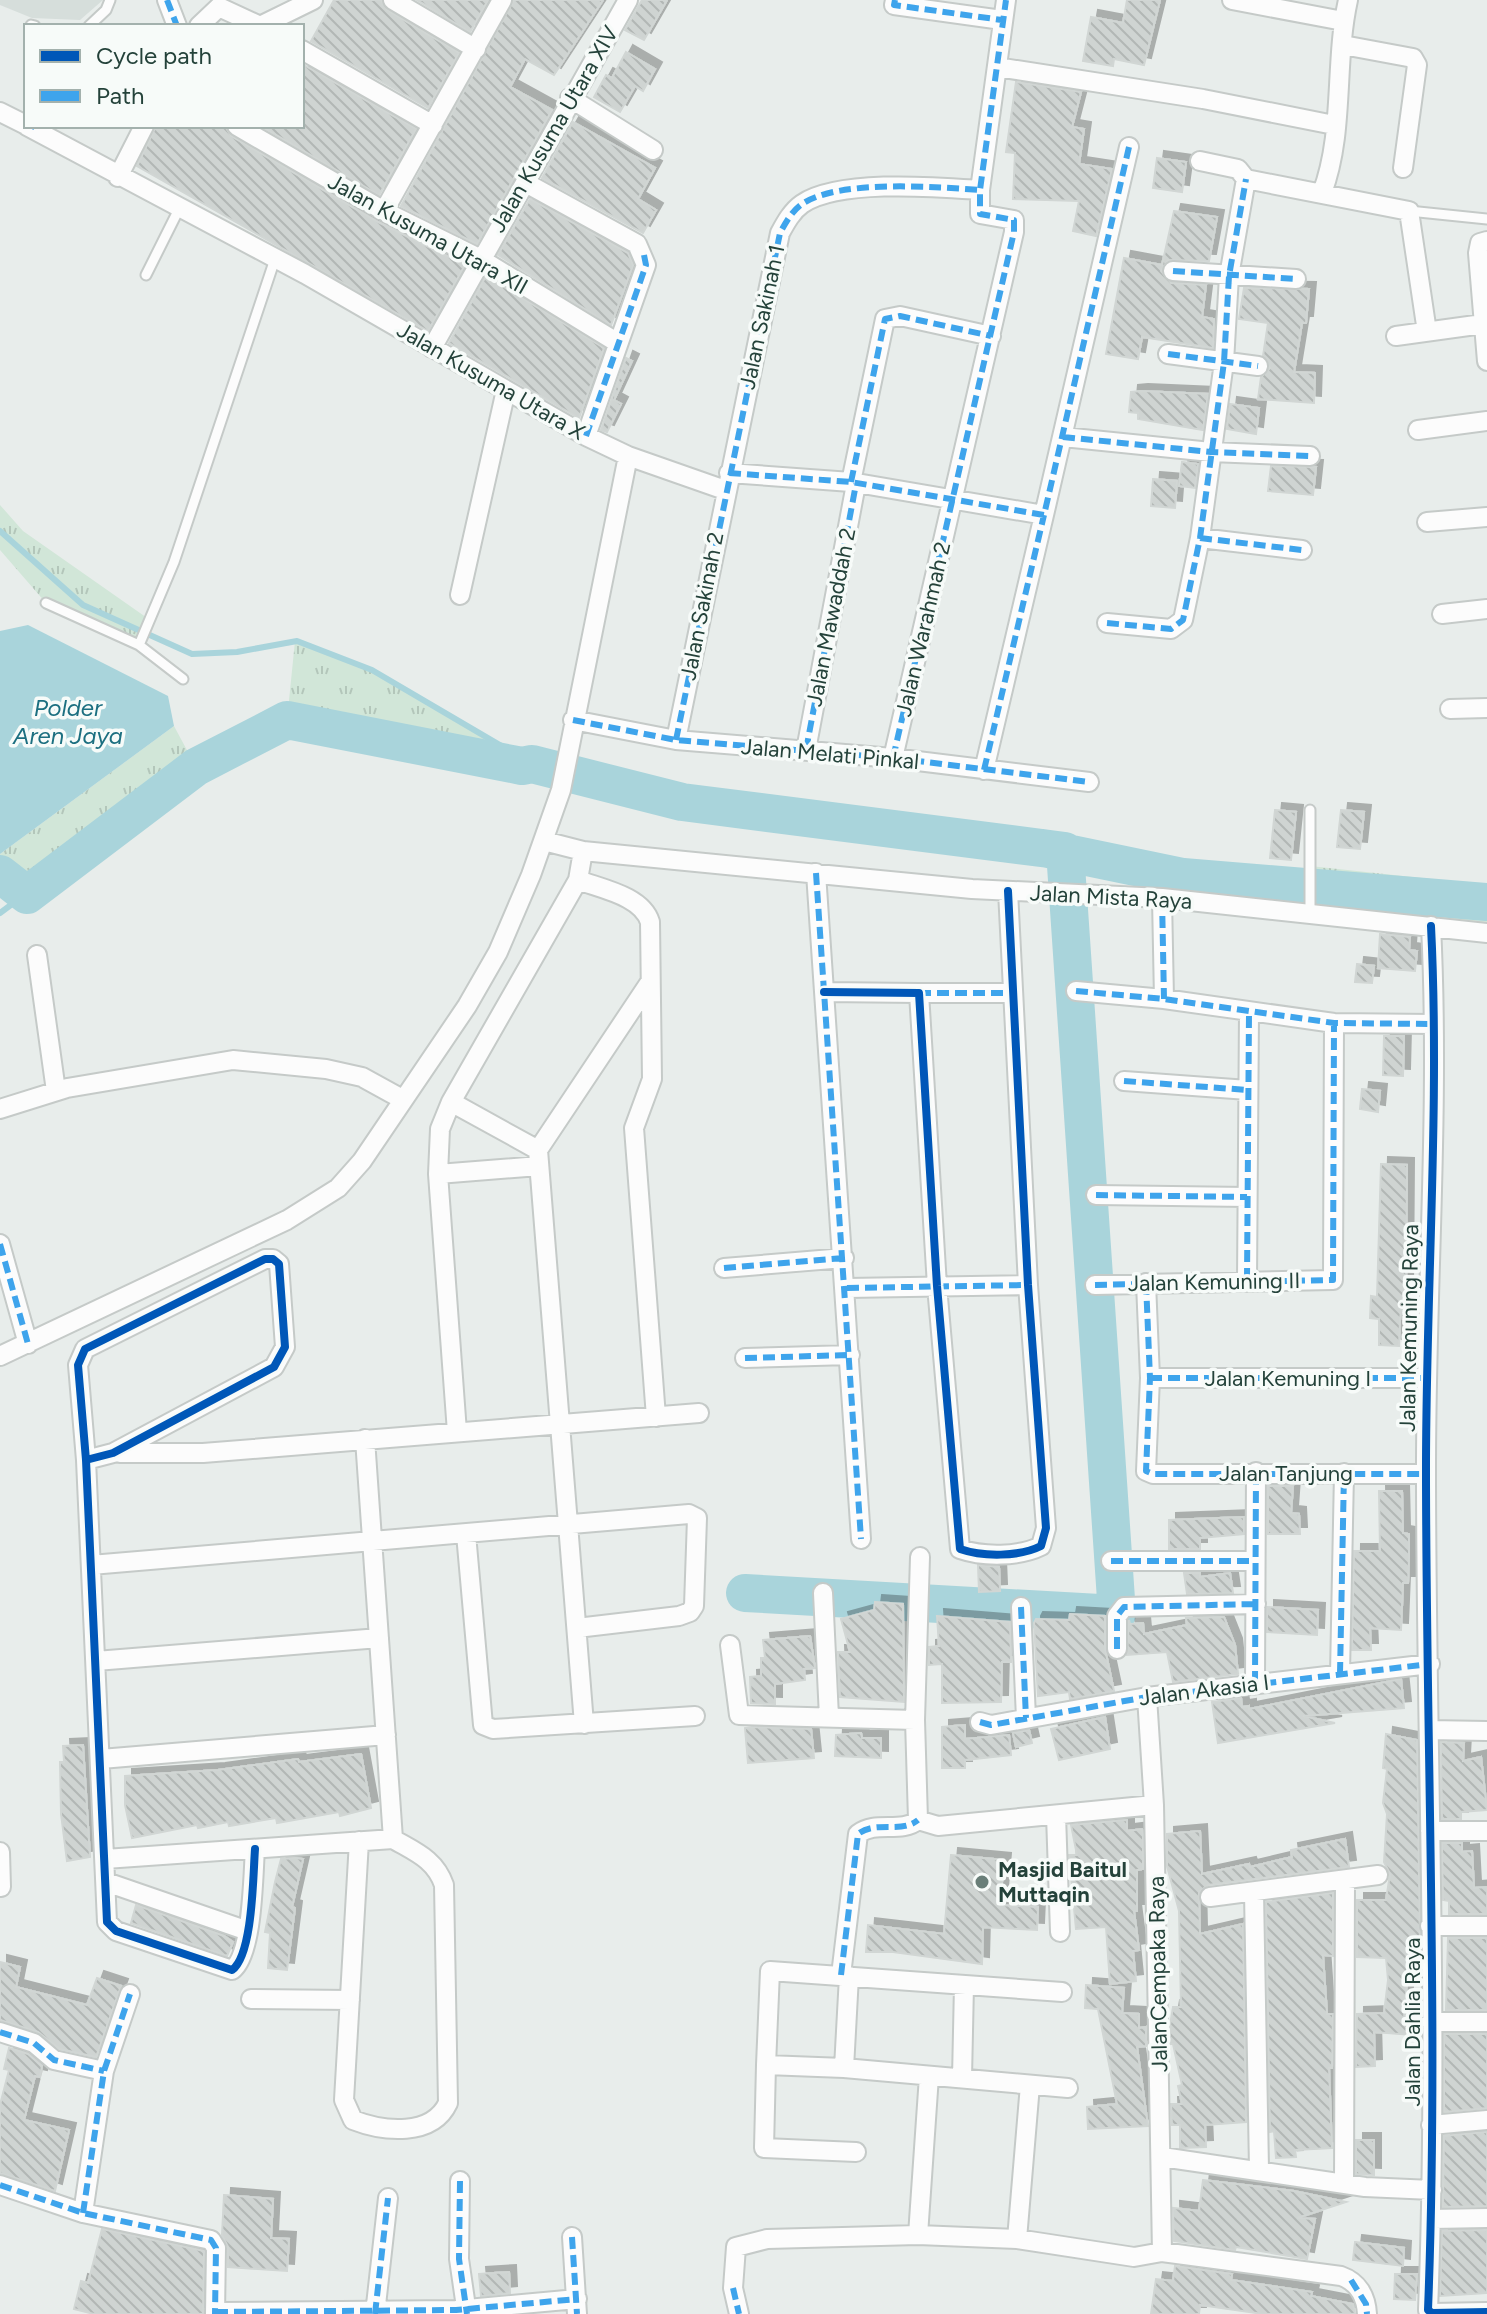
<svg xmlns="http://www.w3.org/2000/svg" width="1487" height="2314" font-family="Figtree,sans-serif">
	<style>
		.built { fill: #d6dedb }
		.grass { fill: url(#grass-tufts) }
		.water { fill: #a9d4db }
		.lines { fill: none; stroke-linecap: round; stroke-linejoin: round }
		.stream { stroke: #a9d4db; stroke-width: 6 }
		.river { stroke: #a9d4db; stroke-width: 38 }
		.building { fill: url(#building-back-hatch); stroke: #d1d6d4; stroke-width: 2; filter: url(#shadow) }
		.lane-casing { stroke: #c5cac8; stroke-width: 13 }
		.street-casing { stroke: #c5cac8; stroke-width: 22 }
		.lane { stroke: #fcfcfc; stroke-width: 9 }
		.street { stroke: #fcfcfc; stroke-width: 18 }
		.quiet { stroke: #3ea4ec; stroke-width: 6; stroke-dasharray: 12 6; stroke-linecap: butt }
		.cycleway-casing { stroke: #f7fbf9; stroke-width: 13 }
		.cycleway { stroke: #0057b8; stroke-width: 8 }
		.poi-dot { fill: #697e78; stroke: #f7fbf9; stroke-width: 3 }
		.labels { text-anchor: middle; dominant-baseline: central; stroke-width: 7; stroke-linejoin: round; paint-order: stroke }
		.street-label { font-size: 22px; fill: #24423a; stroke: #f7fbf9 }
		.poi-label { font-size: 22px; font-weight: bold; fill: #24423a; stroke: #f7fbf9; text-anchor: start }
		.water-label { font-size: 24px; font-style: italic; fill: #1c6f80; stroke: #f7fbf9 }
	</style>
	<defs>
		<pattern id="grass-tufts" width="24" height="20" patternUnits="userSpaceOnUse" patternTransform="scale(2)"><rect width="24" height="20" fill="#d1e6d8"/><path d="M3 7l-1-3M5 7V3M7 7l1-3M15 17l-1-3M17 17v-4M19 17l1-3" fill="none" stroke="#b3c6ba"/></pattern>
		<pattern id="building-back-hatch" width="6" height="6" patternUnits="userSpaceOnUse" patternTransform="scale(2)"><rect width="6" height="6" fill="#cfd4d2"/><path d="M-1 5l2 2M0 0l6 6M5-1l2 2" fill="none" stroke="#b2b7b5"/></pattern>
		<filter id="shadow"><feDropShadow dx="7" dy="-7" stdDeviation="0" flood-color="#0004"/></filter>
	</defs>
	<rect width="100%" height="100%" fill="#e8edeb"/>
	<!-- built -->
	<path class="built" d="M0,0h103l-23,20 -48,-2 -32,-13z"/>
	<!-- grass -->
	<path class="grass" d="M0,505l23,26 127,89 -11,25 -93,-42 -46,-53z
		M295,641l77,29 153,88 35,-4 -1,34 -37,-22 -235,-46z
		M174,726l22,41 -169,128 -27,-21v-20z
		M1310,866l177,19v17l-59,-5 59,6v30l-177,-20z"/>
	<!-- water -->
	<path class="water" d="M28,625l140,71 6,30 -174,128v-223z"/>
	<g class="lines">
		<!-- stream -->
		<path class="stream" d="M0,531l83,74 109,49 45,-2 60,-11 75,29 160,94 -10,2 -235,-46 -91,47 -196,146"/>
		<!-- river -->
		<path class="river" d="M1043,848l140,29 304,25
			M0,874l27,21 169,-128 91,-47 235,46 10,-2 150,38 383,49 52,763 -372,-21"/>
	</g>
	<!-- building -->
	<path class="building" d="M334,0h47l6,10 72,43 -31,55 -117,-67z
		M417,0h71l-18,32z
		M514,0h89l-49,75 -29,-16 -15,28 42,23 -75,134 -76,-38z
		M642,0h25l-23,40 -19,-10z
		M1127,0h33l-16,65 -30,-6 -1,7 -30,-5 8,-44 32,6z
		M626,52l29,17 -12,22 -8,-5 -15,26 -26,-15 12,-22 6,3z
		M302,64l114,65 -37,66 -118,-69h41z
		M1016,82l65,10 -9,35 12,2 -5,35 33,5 -16,67 -23,-5 6,-30 -66,-2 2,-46 -9,-1z
		M573,122l82,46 -17,31 18,11 -13,23 -101,-55z
		M156,126h69l6,10 147,86 87,43 -37,66 -291,-165z
		M1157,158l29,4 -4,30 -29,-4z
		M530,199l98,54 5,12 -22,60 -113,-70z
		M1174,211l43,6 -8,44 -41,-1 -7,11 10,12 35,2 -4,32 12,2 -1,29 -71,-11 -4,22 -32,-5 18,-96 38,7z
		M486,276l118,72 -25,70 -130,-75z
		M1244,288l65,1 -3,34h-4l-8,49 21,1 -1,30 -56,-4 3,-22 9,-9 -7,-12 5,-33 -29,-4z
		M626,358l6,3 -18,39 7,4 -14,28 -6,-2z
		M1141,391l67,3 -5,36 -65,-11v-6l-9,-1 2,-20z
		M1230,404l29,4 -3,26 -29,-5z
		M1182,462l16,2 -3,24 -16,-2z
		M1271,466l45,1 -3,28 -45,-4z
		M1153,479l24,2 -2,27 -24,-2z
		M1275,810l21,2 -5,48 -21,-2z
		M1341,810l23,2 -4,37 -23,-2z
		M1380,934l30,3 -1,13 8,1 -2,20 -37,-3z
		M1357,964l17,2 -2,17 -17,-1z
		M1384,1036h20l-1,40 -20,-1z
		M1362,1089l18,2 -2,21 -18,-3z
		M1381,1164l26,1 -1,129 -3,-1 -3,27 -1,26 -20,-1v-26l-9,-1 1,-22 6,1z
		M1268,1486h25l-2,27 8,1 1,20h-32z
		M1379,1491h23l1,42 6,1v25l-1,24h-5l-2,47 -31,-2 1,22h-19l2,-99h26z
		M1244,1517v17l-44,4v11h-31v-29z
		M978,1565l21,2 1,24 -21,1z
		M1184,1573h16v4l30,-4 3,20 -46,1z
		M875,1602l28,2 1,98 -64,-5 -2,-45h12l-9,-33 33,-9z
		M1267,1607l51,3 -1,25 -50,-3z
		M1070,1614l35,2v33l9,42 -44,8 -1,-7 -31,4 -4,-73 2,-4 33,1z
		M937,1616l73,6 1,40h-9l-1,40 -59,1v-39l-13,1v-18l10,-1z
		M1224,1617l11,28 3,29 -65,8 -6,-30 -40,3 2,-35 1,4 13,-1 1,11 43,-9 -1,-7z
		M810,1636l5,32 -11,1 1,11 -30,4v20l-24,-1 -1,-26 11,-1v-18h4l-2,-18z
		M1401,1679l3,29 -101,8 32,7 -117,20 -6,-41 29,-4 1,9 7,-1v3z
		M1105,1717l5,32 -51,11 -8,-31z
		M965,1725v14l44,-4 2,20 -46,5v8h-23v-41z
		M752,1727l59,2 3,29 -66,5 -3,-35z
		M1029,1730l3,13 -16,4 -3,-14z
		M861,1733l1,5h19v20l-46,-2 1,-21z
		M1386,1734l31,6 3,206 -6,35h-7l-3,37 9,1 -1,16 -38,-3 1,34 -19,1 1,-53 27,-1 4,-33 -2,-22 -29,-1v-57h29l4,-26 -6,-12 3,-48 -4,-11 4,-34 -4,-1z
		M1441,1742l23,1 -1,18 18,-4 6,53 -26,2v7h-19z
		M83,1745l7,112 -23,4 -6,-47 -1,-52h4l-1,-16z
		M361,1754l10,54 -31,8 -1,-4 -62,11 -1,-5 -47,8 -1,-4 -30,6 -1,-3 -65,13 -7,-33v-29l93,-6 80,-11 1,3z
		M1127,1820v11l15,-2 1,5v35l-6,1v41h-3l5,39 -6,1 3,30 -26,3 -4,-57 -30,2 -7,-74h8l-6,-30z
		M1200,1831l2,43 47,-10 1,3 42,-10 -1,-7 54,-11 4,28 -141,18 -9,7 1,42 43,-10 3,198 -41,3 1,22 -26,1v-23h-8l-1,-21h11l-4,-18 4,-1 -9,-41h-3v-19l3,-18h8l-2,-96 -12,-45v-32z
		M1442,1843h20v9l10,-1 2,37 13,-1v27h-38v-13l-6,-1z
		M951,1855l53,5 -4,45 38,2 -1,23 -54,-3 -1,37 -89,-12h-27l2,-27 76,9z
		M296,1858l7,1 -11,48 3,1 -8,62 -19,-2 2,-35 -5,-1 10,-50 6,-23z
		M1333,1893v63l-10,-1 4,59h6l-1,54h-3l3,80 -37,2 1,7 -20,1 -2,-27 -4,1 -4,-230z
		M136,1905l88,31 9,6 -6,14 -96,-33z
		M1448,1938h39v72h-41z
		M0,1962l20,5 -4,20 71,18 10,-27 24,8 -25,71 -36,-8 -22,-17 -38,-12z
		M1086,1985l38,3 -2,25 17,1v14l7,-1v19l-9,1 11,79 -60,3 -1,-22 30,-3 -19,-95 -13,-1z
		M1444,2034h43v74l-43,4z
		M9,2048l19,6 14,12 -2,11 -5,-1 -11,44 45,10 -14,61 -55,-18v-68l9,-35 -5,-1z
		M1487,2132v74l-44,1 1,-71z
		M1356,2140h18v35l-18,-1z
		M1203,2180l91,11 52,11 -49,16 18,1 -8,40 -71,-12 -1,3 -61,-9 -1,-33 26,3z
		M224,2195l49,4 -2,39 18,1 -2,32 -59,-4v-20l-6,-12z
		M102,2229l102,22 -1,63h-109l-20,-5 7,-28 7,2z
		M1487,2230v63l-47,3 2,-65z
		M1355,2242l49,6 -1,18 -50,-6z
		M1175,2266l57,8 -1,6 81,12 -1,4 42,8 2,10h-92l-63,-9 -1,9h-48l5,-35 17,2z
		M509,2272l1,21 -29,3 -2,-22z
		M1395,2274h22l-2,26 -21,-1z"/>
	<g class="lines">
		<defs>
			<path id="lane" d="M31,25l4,1
				M89,26l17,-16 4,-10
				M1409,211l78,8
				M146,275l34,-68
				M46,603l93,42 44,34
				M139,645l35,-83 101,-303
				M1310,810v103"/>
			<path id="street" d="M167,0l10,26
				M393,0l83,49
				M895,0l-1,5 108,15
				M1232,0l111,21
				M199,26l20,-19 41,19
				M260,26l53,-26
				M1343,45l70,13 4,7 -14,103
				M302,50l131,75
				M997,67l206,32 131,26
				M570,98l83,52
				M0,112l26,13
				M27,126l278,148 281,162 42,20 97,34
				M237,126l147,85 95,47 139,85
				M1200,161l38,8 8,10 163,32 18,121
				M118,177l26,-51
				M526,183l111,61 9,21 -60,171
				M1322,193c23,-61 12,-130 26,-193
				M384,211l118,-211
				M1487,241l-7,2 -2,10 9,108
				M1173,271l123,8
				M1396,336l87,-12
				M432,348l196,-348
				M1168,354l90,12
				M1418,430l69,-9
				M1063,437l148,15 99,4
				M729,473l122,9 193,33 85,-368
				M851,482l34,-163 15,-3 91,20
				M1427,522l60,-5
				M1200,538l102,12
				M460,595l46,-205
				M1442,614l45,-5
				M1107,623l64,6 12,-9 17,-82 24,-176 5,-86 17,-97
				M1450,709l37,-1
				M573,720l103,20 217,18 196,24
				M676,740l104,-507c6,-11 12,-22 22,-29 37,-25 134,-17 178,-14
				M806,750l50,-266
				M893,758l121,-526v-12l-34,-6v-24l26,-190
				M984,770l60,-255
				M544,841l39,10 389,38 190,9 325,35
				M816,873l45,666
				M578,880c24,9 64,16 72,42l2,157 -18,49 22,289
				M1162,898l2,101
				M1431,926c9,180 -5,362 -5,542 0,281 13,562 2,842l4,3 55,-1
				M37,955l19,136
				M1076,991l88,8 170,24 99,1
				M824,992l95,1 18,293 23,263c23,8 59,8 81,-3l5,-18 -18,-243 -20,-394
				M919,993h93
				M1124,1081l124,9
				M451,1102l87,48
				M0,1109l67,-21 166,-28 93,9 36,8 40,22
				M438,1174l101,-8
				M1096,1195l151,2
				M0,1244l28,100
				M724,1268l120,-10
				M1247,1280l2,-267
				M1146,1283l4,95 -4,93 7,3h273
				M1095,1285l238,-5 1,-257
				M847,1288l181,-3
				M0,1356l287,-136 51,-32 24,-27 105,-155 31,-54 33,-77 30,-85 67,-334
				M745,1358l105,-3
				M1150,1378h276
				M457,1432l-19,-258 2,-45 11,-27 127,-222 5,-29
				M120,1453h83l496,-40
				M86,1460l27,-7 161,-86 11,-20 -6,-83 -6,-5h-8l-180,90 -7,16 8,95 21,462 9,9 116,39c21,-15 21,-95 23,-121
				M466,1534l17,191 10,4 202,-13
				M920,1557l-5,163 3,100 20,6 216,-21
				M1111,1561h144
				M91,1565l598,-51 8,4 -3,88 -4,6 -11,4 -102,12
				M823,1593l6,124
				M1021,1607l5,111
				M730,1645l9,70 176,5
				M1117,1649v-33l7,-9 132,-3
				M96,1661l283,-23
				M1340,1674l4,-201
				M1255,1683l1,-211
				M1147,1697l7,108 8,447
				M980,1722l11,3 156,-28 283,-33
				M584,1724l-46,-574 112,-168
				M1429,1730l58,1
				M101,1759l285,-24
				M1056,1815l4,117
				M1430,1831h57
				M359,1841l-15,259 9,20c31,12 79,17 95,-17l-4,-218c-9,-26 -29,-33 -51,-46
				M0,1852l1,35
				M105,1859l288,-20 -28,-400
				M106,1882l142,49
				M1254,1893l5,276
				M1210,1897l168,-22
				M1430,1926h57
				M841,1975l17,-141c18,-14 43,0 60,-14
				M251,1999l99,1
				M1431,2022h56
				M0,2032l34,11 20,17 50,11
				M766,2065l4,-94 292,21
				M844,2068l5,-92
				M962,2078l2,-93
				M1431,2125l56,-5
				M856,2152l-92,-4 2,-83 78,3 224,20
				M1162,2157l203,30 67,3
				M460,2181l-1,78 8,55
				M1344,2184l1,-304
				M0,2185l83,28 128,27 5,8 -1,66
				M83,2213l21,-142 26,-77
				M1432,2219l55,-1
				M918,2235l11,-159
				M572,2237l5,77
				M1017,2239l13,-154
				M216,2312l240,-2 121,-11
				M375,2314l13,-116
				M739,2314l-6,-26 3,-41 31,-8 151,-4 99,4 117,18 28,-5 179,24c17,6 25,20 26,38"/>
		</defs>
		<!-- lane casing -->
		<use href="#lane" class="lane-casing"/>
		<!-- street casing -->
		<use href="#street" class="street-casing"/>
		<!-- lane -->
		<use href="#lane" class="lane"/>
		<!-- street -->
		<use href="#street" class="street"/>
		<!-- quiet -->
		<path class="quiet" d="M167,0l10,26
			M895,0l-1,5 108,15
			M31,128l2,-2
			M1173,271l123,8
			M1168,354l90,12
			M586,436l60,-171 -2,-10
			M1063,437l148,15 99,4
			M729,473l122,9 193,33 85,-368
			M851,482l34,-163 15,-3 91,20
			M1200,538l102,12
			M1107,623l64,6 12,-9 17,-82 24,-176 5,-86 17,-97
			M573,720l103,20 217,18 196,24
			M676,740l104,-507c6,-11 12,-22 22,-29 37,-25 134,-17 178,-14
			M806,750l50,-266
			M893,758l121,-526v-12l-34,-6v-24l26,-190
			M984,770l60,-255
			M816,873l45,666
			M1162,898l2,101
			M1076,991l88,8 170,24 99,1
			M919,993h93
			M1124,1081l124,9
			M1096,1195l151,2
			M0,1244l28,100
			M724,1268l120,-10
			M1247,1280l2,-267
			M1146,1283l4,95 -4,93 7,3h273
			M1095,1285l238,-5 1,-257
			M847,1288l181,-3
			M745,1358l105,-3
			M1150,1378h276
			M1111,1561h144
			M1021,1607l5,111
			M1117,1649v-33l7,-9 132,-3
			M1340,1674l4,-201
			M1255,1683l1,-211
			M980,1722l11,3 156,-28 283,-33
			M841,1975l17,-141c18,-14 43,0 60,-14
			M0,2032l34,11 20,17 50,11
			M460,2181l-1,78 8,55
			M0,2185l83,28 128,27 5,8 -1,66
			M83,2213l21,-142 26,-77
			M572,2237l5,77
			M1351,2280l15,24 1,10
			M733,2288l6,26
			M216,2312l240,-2 121,-11
			M375,2314l13,-116"/>
		<defs>
			<path id="cycleway" d="M1431,926c9,180 -5,362 -5,542 0,281 13,562 2,842l4,3 55,-1
				M824,992l95,1 18,293 23,263c23,8 59,8 81,-3l5,-18 -18,-243 -20,-394
				M86,1460l27,-7 161,-86 11,-20 -6,-83 -6,-5h-8l-180,90 -7,16 8,95 21,462 9,9 116,39c21,-15 21,-95 23,-121"/>
		</defs>
		<!-- cycleway casing -->
		<use href="#cycleway" class="cycleway-casing"/>
		<!-- cycleway -->
		<use href="#cycleway" class="cycleway"/>
	</g>
	<!-- markers -->
	<circle class="poi-dot" cx="982" cy="1882" r="8"/>
	<g class="labels">
		<!-- street labels -->
		<g class="street-label">
			<text transform="translate(554 129) rotate(-60)">Jalan Kusuma Utara XIV</text>
			<text transform="translate(428 234) rotate(29)">Jalan Kusuma Utara XII</text>
			<text transform="translate(762 317) rotate(-78)">Jalan Sakinah 1</text>
			<text transform="translate(491 381) rotate(30)">Jalan Kusuma Utara X</text>
			<text transform="translate(702 606) rotate(-79)">Jalan Sakinah 2</text>
			<text transform="translate(831 617) rotate(-79)">Jalan Mawaddah 2</text>
			<text transform="translate(923 629) rotate(-77)">Jalan Warahmah 2</text>
			<text transform="translate(830 754) rotate(5)">Jalan Melati Pinkal</text>
			<text transform="translate(1111 897) rotate(3)">Jalan Mista Raya</text>
			<text transform="translate(1214 1282) rotate(-1)">Jalan Kemuning II</text>
			<text transform="translate(1409 1328) rotate(-89)">Jalan Kemuning Raya</text>
			<text x="1288" y="1378">Jalan Kemuning I</text>
			<text x="1286" y="1473">Jalan Tanjung</text>
			<text transform="translate(1204 1690) rotate(-7)">Jalan Akasia I</text>
			<text transform="translate(1158 1974) rotate(-91)">JalanCempaka Raya</text>
			<text transform="translate(1412 2022) rotate(-90)">Jalan Dahlia Raya</text>
		</g>
		<!-- poi labels -->
		<g class="poi-label">
			<text x="998" y="1869">Masjid Baitul<tspan x="998" dy="25">Muttaqin</tspan></text>
		</g>
		<!-- water labels -->
		<g class="water-label">
			<text x="68" y="707">Polder<tspan x="68" dy="28">Aren Jaya</tspan></text>
		</g>
	</g>
	<!-- legend -->
	<rect x="24" y="24" width="280" height="104" fill="#f7fbf9" stroke="#a3b1ad" stroke-width="2"/>
	<rect x="40" y="50" width="40" height="12" fill="#0057b8" stroke="#a3b1ad" stroke-width="2"/>
	<text x="96" y="64" font-size="24" fill="#24423a">Cycle path</text>
	<rect x="40" y="90" width="40" height="12" fill="#3ea4ec" stroke="#a3b1ad" stroke-width="2"/>
	<text x="96" y="104" font-size="24" fill="#24423a">Path</text>
</svg>
